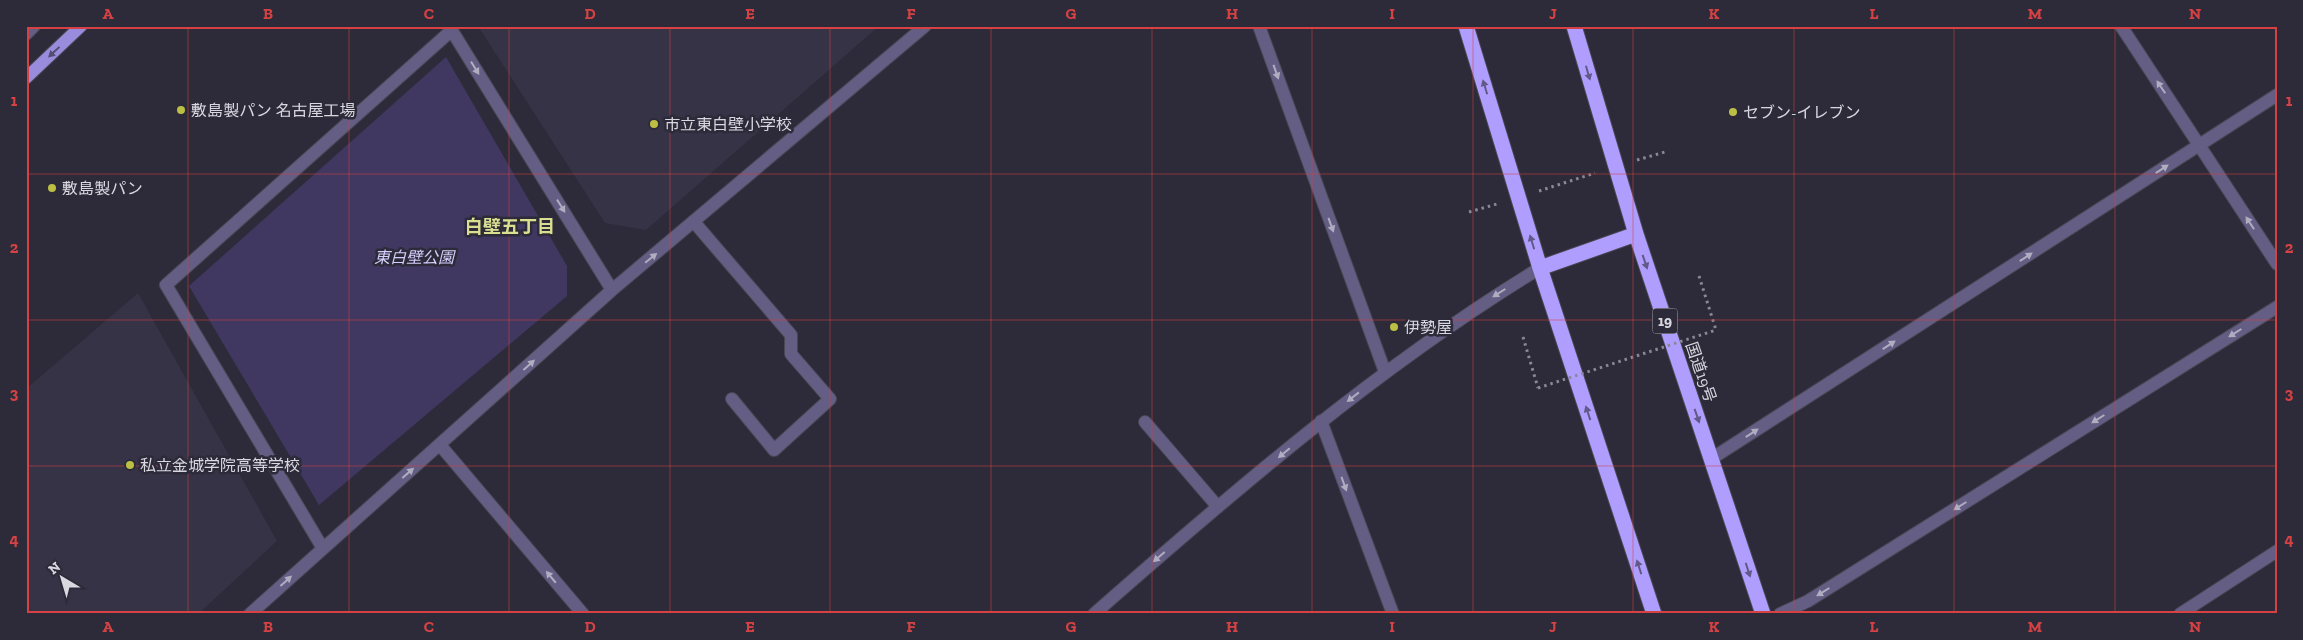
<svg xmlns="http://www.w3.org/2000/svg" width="2303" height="640" font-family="'Zilla Slab','Noto Sans JP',serif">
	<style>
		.built { fill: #363347 }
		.green { fill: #403861 }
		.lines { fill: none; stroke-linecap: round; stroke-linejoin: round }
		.minor-casing { stroke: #494754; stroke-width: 14 }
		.major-casing { stroke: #494754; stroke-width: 14 }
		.highway-casing { stroke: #494754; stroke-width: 17 }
		.path { stroke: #8a8894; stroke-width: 3; stroke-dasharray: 2.5 4; stroke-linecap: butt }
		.minor { stroke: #645e85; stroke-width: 12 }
		.major { stroke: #9a8cdc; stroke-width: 12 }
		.highway { stroke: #b09eff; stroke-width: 15 }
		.path-bridge { stroke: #8a8894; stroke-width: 3; stroke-dasharray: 2.5 4; stroke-linecap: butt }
		.oneway { fill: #534d72 }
		.oneway2 { fill: #b0adc1 }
		.oneway3 { fill: #615988 }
		.grid { fill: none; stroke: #d64244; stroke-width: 1; stroke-opacity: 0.55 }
		.poi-dot { fill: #bbc044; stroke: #2d2b39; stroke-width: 2 }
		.labels { text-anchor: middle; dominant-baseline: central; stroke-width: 5; stroke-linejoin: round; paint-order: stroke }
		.shield { fill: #2d2b39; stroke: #a5a4af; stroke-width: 1 }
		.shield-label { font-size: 15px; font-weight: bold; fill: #d9d8e1 }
		.poi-label { font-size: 16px; fill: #d9d8e1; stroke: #2d2b39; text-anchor: start }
		.park-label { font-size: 16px; font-style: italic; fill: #d4cefc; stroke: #2d2b39 }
		.street-label { font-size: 16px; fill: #d9d8e1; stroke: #2d2b39 }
		.neighbourhood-label { font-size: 18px; font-weight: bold; fill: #d9de90; stroke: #2d2b39 }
		.neatline { fill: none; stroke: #d64244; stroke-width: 2 }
		.grid-label { font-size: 16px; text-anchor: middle; font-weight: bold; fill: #d64244 }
	</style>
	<rect width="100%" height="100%" fill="#2d2b39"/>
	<!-- built -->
	<path class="built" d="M478,26h401l-233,204 -41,-7z
		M138,293l139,248 -79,73h-172v-225z"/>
	<!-- green -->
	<path class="green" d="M446,57l121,209v30l-248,209 -130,-219z"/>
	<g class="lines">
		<defs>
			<path id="minor" d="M449,26l163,264
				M1259,26l126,346
				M2121,26l156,238
				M26,34l8,-8
				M694,222l97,113v19l39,45 -56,51 -42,-51
				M1321,421l72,193
				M1145,422l73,85
				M440,445l143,169
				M1711,459l566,-364
				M322,547l-156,-262 286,-255
				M250,614l362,-324 313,-264
				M1094,614c141,-124 285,-248 446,-346
				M1780,614l28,-13 469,-294
				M2180,614l97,-63"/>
			<path id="major" d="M26,78l55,-52"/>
			<path id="highway" d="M1466,26l74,242 114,346
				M1574,26l62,208 127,380
				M1540,268l96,-34"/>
		</defs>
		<!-- minor casing -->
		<use href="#minor" class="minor-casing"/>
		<!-- major casing -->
		<use href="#major" class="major-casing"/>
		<!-- highway casing -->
		<use href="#highway" class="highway-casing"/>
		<!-- path -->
		<path class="path" d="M1637,160l28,-8
			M1539,191l56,-18
			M1469,212l28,-8
			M1699,276l17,54
			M1523,337l15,51"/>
		<!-- minor -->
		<use href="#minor" class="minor"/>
		<!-- major -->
		<use href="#major" class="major"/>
		<!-- highway -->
		<use href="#highway" class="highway"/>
		<!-- path-bridge -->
		<path class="path-bridge" d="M1538,388l178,-58"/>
	</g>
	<!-- one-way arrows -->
	<defs><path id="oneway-solid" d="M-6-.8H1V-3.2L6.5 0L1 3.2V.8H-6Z" transform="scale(1.25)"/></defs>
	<use class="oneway" href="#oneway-solid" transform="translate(54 52) rotate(137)"/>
	<g class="oneway2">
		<use href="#oneway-solid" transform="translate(475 68) rotate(58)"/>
		<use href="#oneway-solid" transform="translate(1276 72) rotate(70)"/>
		<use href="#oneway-solid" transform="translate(2161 87) rotate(-124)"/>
		<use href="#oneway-solid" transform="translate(2162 169) rotate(-33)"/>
		<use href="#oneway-solid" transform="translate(561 206) rotate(58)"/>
		<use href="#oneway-solid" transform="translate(2250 223) rotate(-123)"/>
		<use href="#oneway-solid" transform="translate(1331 225) rotate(70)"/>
		<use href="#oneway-solid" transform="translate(2026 257) rotate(-33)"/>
		<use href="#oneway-solid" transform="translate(651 258) rotate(-39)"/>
		<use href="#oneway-solid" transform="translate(1499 293) rotate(148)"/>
		<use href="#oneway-solid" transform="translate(2235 333) rotate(148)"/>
		<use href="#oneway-solid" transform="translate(1889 345) rotate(-33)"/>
		<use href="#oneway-solid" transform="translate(529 365) rotate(-42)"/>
		<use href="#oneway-solid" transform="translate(1353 397) rotate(142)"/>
		<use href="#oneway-solid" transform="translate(2098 419) rotate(148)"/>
		<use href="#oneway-solid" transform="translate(1752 433) rotate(-33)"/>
		<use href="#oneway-solid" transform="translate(1284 453) rotate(140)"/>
		<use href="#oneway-solid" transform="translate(408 473) rotate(-41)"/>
		<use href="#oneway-solid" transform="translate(1344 484) rotate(70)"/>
		<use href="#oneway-solid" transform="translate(1960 506) rotate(148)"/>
		<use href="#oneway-solid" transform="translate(1159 557) rotate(139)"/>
		<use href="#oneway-solid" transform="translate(551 577) rotate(-130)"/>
		<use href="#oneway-solid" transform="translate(286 581) rotate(-42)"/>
		<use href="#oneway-solid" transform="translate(1823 592) rotate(148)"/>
	</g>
	<g class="oneway3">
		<use href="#oneway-solid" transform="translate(1588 73) rotate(74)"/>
		<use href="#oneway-solid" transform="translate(1485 87) rotate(-107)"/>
		<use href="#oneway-solid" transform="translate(1532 242) rotate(-107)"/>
		<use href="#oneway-solid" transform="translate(1645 262) rotate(71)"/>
		<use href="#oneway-solid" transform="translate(1588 413) rotate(-108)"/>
		<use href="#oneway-solid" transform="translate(1697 416) rotate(71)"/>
		<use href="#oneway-solid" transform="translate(1639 567) rotate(-108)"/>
		<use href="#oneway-solid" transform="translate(1748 570) rotate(72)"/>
	</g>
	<!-- grid -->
	<path class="grid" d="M188,26v588M349,26v588M509,26v588M670,26v588M830,26v588M991,26v588M1152,26v588M1312,26v588M1473,26v588M1633,26v588M1794,26v588M1954,26v588M2115,26v588M26,174h2251M26,320h2251M26,466h2251"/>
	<!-- markers -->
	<g class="poi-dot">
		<circle cx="181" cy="110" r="5"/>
		<circle cx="1733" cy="112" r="5"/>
		<circle cx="654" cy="124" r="5"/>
		<circle cx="52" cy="188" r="5"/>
		<circle cx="1394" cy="327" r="5"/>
		<circle cx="130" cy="465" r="5"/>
	</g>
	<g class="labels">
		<!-- shield labels -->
		<rect class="shield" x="1652.5" y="308.5" width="25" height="25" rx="4"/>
		<g class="shield-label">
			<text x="1665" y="321">19</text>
		</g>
		<!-- poi labels -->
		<g class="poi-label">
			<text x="191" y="110">敷島製パン 名古屋工場</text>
			<text x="1743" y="112">セブン-イレブン</text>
			<text x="664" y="124">市立東白壁小学校</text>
			<text x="62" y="188">敷島製パン</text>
			<text x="1404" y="327">伊勢屋</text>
			<text x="140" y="465">私立金城学院高等学校</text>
		</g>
		<!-- park labels -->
		<g class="park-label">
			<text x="414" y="257">東白壁公園</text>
		</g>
		<!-- street labels -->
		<g class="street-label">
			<text transform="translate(1701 372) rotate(71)">国道19号</text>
		</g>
		<!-- neighbourhood labels -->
		<g class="neighbourhood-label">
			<text x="510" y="227">白壁五丁目</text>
		</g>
	</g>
	<!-- border -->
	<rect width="2303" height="640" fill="none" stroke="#2d2b39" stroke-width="55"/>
	<!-- north arrow -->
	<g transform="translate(62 578) rotate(322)" stroke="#2d2b39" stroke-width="4" paint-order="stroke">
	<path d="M0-4L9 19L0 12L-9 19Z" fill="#d9d8e1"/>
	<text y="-8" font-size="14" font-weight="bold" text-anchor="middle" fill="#d9d8e1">N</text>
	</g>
	<rect x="28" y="28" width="2248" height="584" class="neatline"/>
	<g class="grid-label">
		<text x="108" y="19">A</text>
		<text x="268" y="19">B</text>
		<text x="429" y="19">C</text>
		<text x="590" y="19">D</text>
		<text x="750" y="19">E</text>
		<text x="911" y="19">F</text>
		<text x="1071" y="19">G</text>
		<text x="1232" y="19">H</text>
		<text x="1392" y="19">I</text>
		<text x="1553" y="19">J</text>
		<text x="1714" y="19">K</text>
		<text x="1874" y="19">L</text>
		<text x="2035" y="19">M</text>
		<text x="2195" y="19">N</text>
		<text x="14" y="106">1</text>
		<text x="2289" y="106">1</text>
		<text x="14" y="253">2</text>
		<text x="2289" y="253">2</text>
		<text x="14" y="399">3</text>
		<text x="2289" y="399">3</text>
		<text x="14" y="545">4</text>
		<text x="2289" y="545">4</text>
		<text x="108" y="632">A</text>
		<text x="268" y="632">B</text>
		<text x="429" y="632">C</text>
		<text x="590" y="632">D</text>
		<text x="750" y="632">E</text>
		<text x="911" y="632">F</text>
		<text x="1071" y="632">G</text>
		<text x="1232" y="632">H</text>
		<text x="1392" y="632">I</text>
		<text x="1553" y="632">J</text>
		<text x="1714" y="632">K</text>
		<text x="1874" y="632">L</text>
		<text x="2035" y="632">M</text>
		<text x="2195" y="632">N</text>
	</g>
</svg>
